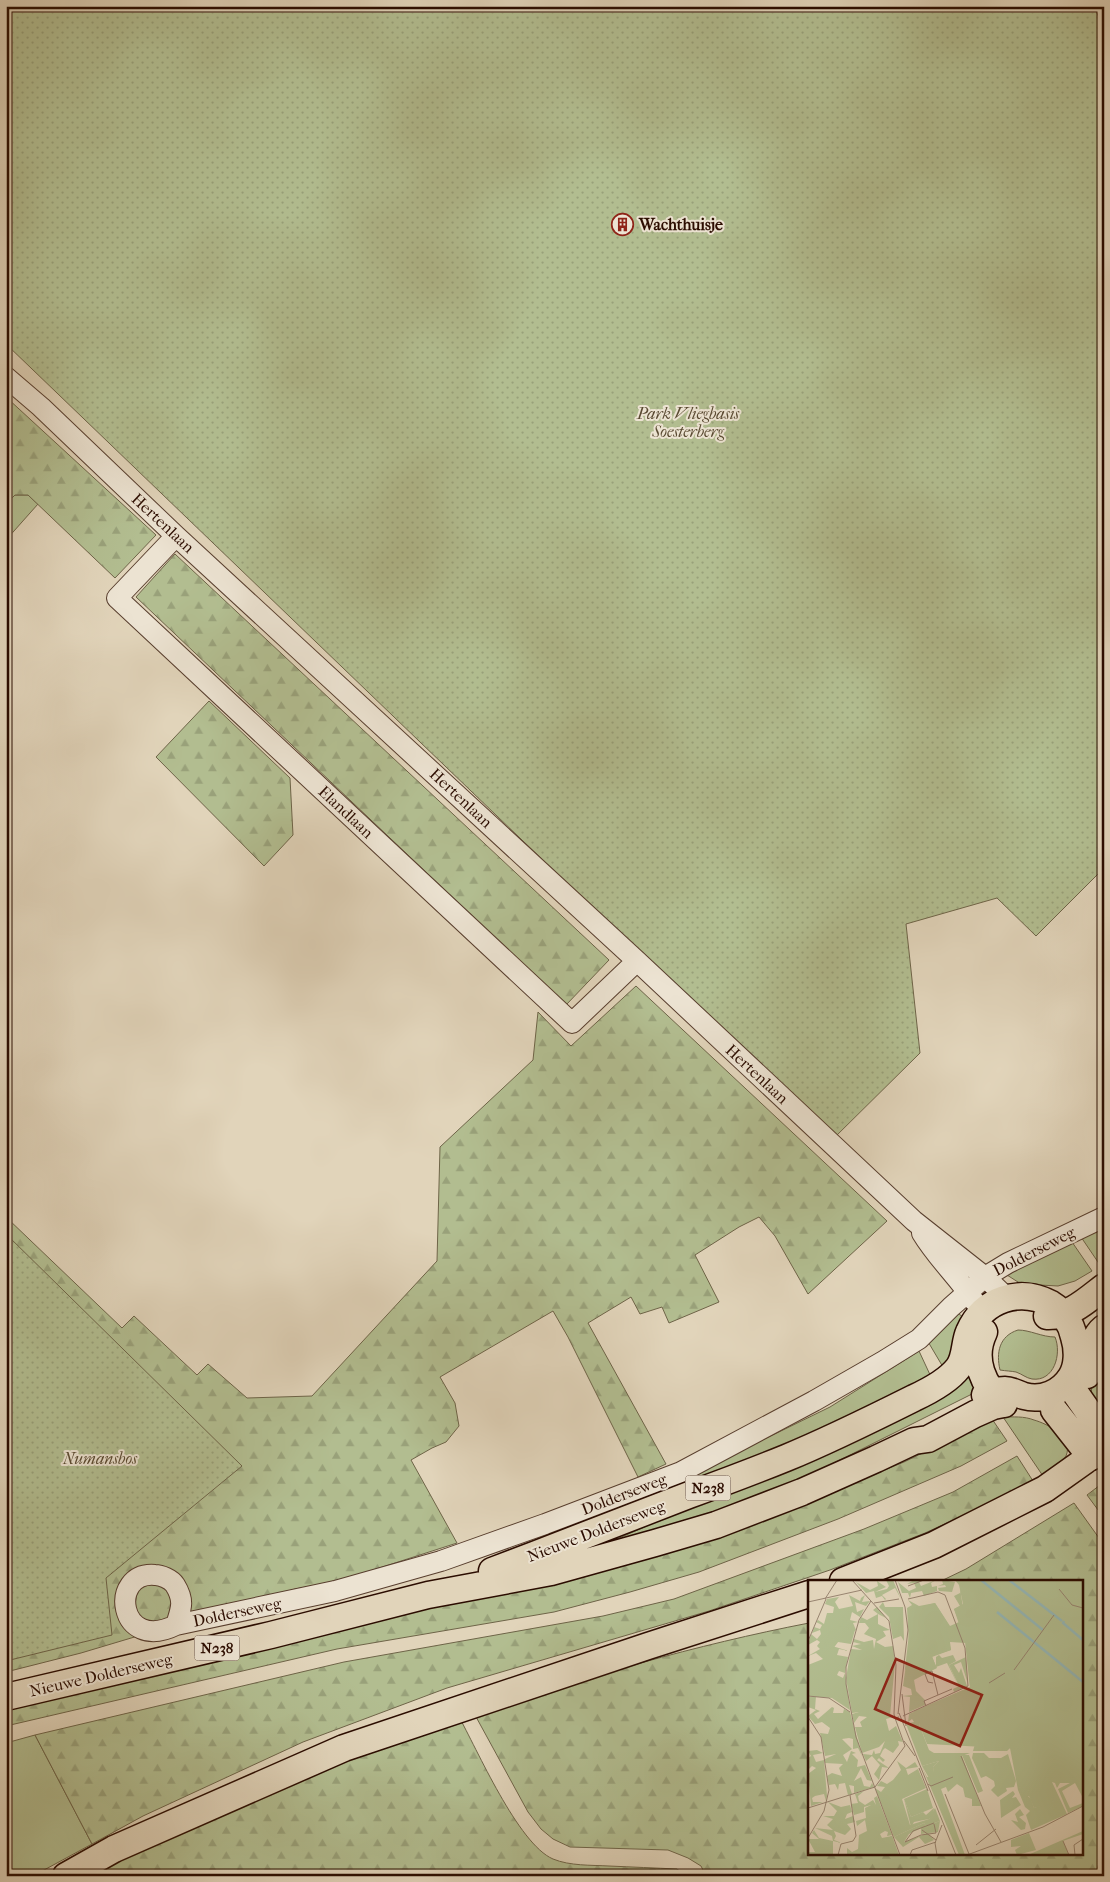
<svg xmlns="http://www.w3.org/2000/svg" width="1110" height="1882" font-family="'IM FELL French Canon',serif">
	<style>
		.grass { fill: #b2bd90; stroke: #6e6448 }
		.forest { fill: url(#forest-firs); stroke: #6e6448 }
		.park { fill: url(#park-dots); stroke: #6e6448 }
		.lines { fill: none; stroke-linecap: round; stroke-linejoin: round }
		.minor-casing { stroke: #583e2e; stroke-width: 22 }
		.major-casing { stroke: #2b0c00; stroke-width: 29 }
		.minor { stroke: #ece3d2; stroke-width: 20 }
		.major { stroke: #e1d4ba; stroke-width: 26 }
		.labels { text-anchor: middle; dominant-baseline: central; stroke-width: 4; stroke-linejoin: round; paint-order: stroke }
		.shield { fill: #ece3d2; stroke: #654c3f; stroke-width: 1 }
		.shield-label { font-size: 15px; font-weight: bold; fill: #2b0c00 }
		.poi-label { font-size: 16px; font-weight: bold; fill: #2b0c00; stroke: #ece3d2; text-anchor: start }
		.park-label { font-size: 16px; font-style: italic; fill: #5a4a32; stroke: #ece3d2 }
		.street-label { font-size: 16px; fill: #2b0c00; stroke: #ece3d2 }
		.inset-river { fill: none; stroke: #95b7b6; stroke-width: 2.5 }
		.inset-road { fill: none; stroke: #988470; stroke-width: 1 }
		.view { fill: #8f2418; fill-opacity: 0.15; stroke: #8f2418; stroke-width: 2.5 }
		.inset-edge { fill: none; stroke: #2b0c00; stroke-width: 2.5 }
	</style>
	<defs>
		<pattern id="forest-firs" width="22" height="20" patternUnits="userSpaceOnUse" patternTransform="scale(1.25)"><rect width="22" height="20" fill="#b2bd90"/><path d="M5 1l3.5 6h-7zM16 11l3.5 6h-7z" fill="#99a17a"/></pattern>
		<pattern id="park-dots" width="8" height="8" patternUnits="userSpaceOnUse" patternTransform="scale(1.25)"><rect width="8" height="8" fill="#b2bd90"/><path d="M2 2h.1M6 6h.1" fill="none" stroke="#99a17a" stroke-width="1.8" stroke-linecap="round"/></pattern>
	</defs>
	<rect width="100%" height="100%" fill="#e1d4ba"/>
	<filter id="stains"><feTurbulence type="fractalNoise" baseFrequency=".004" numOctaves="4"/><feColorMatrix values="0 0 0 0 .2 0 0 0 0 .09 0 0 0 0 .02 0 0 0 .5 -.17"/></filter>
	<radialGradient id="worn" r=".72"><stop offset=".6" stop-color="#630" stop-opacity="0"/><stop offset="1" stop-color="#630" stop-opacity=".3"/></radialGradient>
	<!-- grass -->
	<path class="grass" d="M15,495h13l10,9 -32,36v-36z
		M1104,1226v36l-4,3 -19,-28z
		M1072,1242l20,29 -17,10 -17,5 -37,-2 -14,-9z
		M958,1313l7,6 -10,34 -12,14 -16,-27z
		M1018,1330c12,0 24,7 37,7 7,17 -1,45 -23,42 -6,-1 -10,-5 -16,-7 -5,-1 -10,-1 -16,-2 -4,-17 -1,-34 18,-40z
		M919,1351l13,28 -97,46 -190,79 5,-9 180,-88z
		M1104,1358v54l-13,-16 1,-13z
		M966,1371l10,21 -170,85 -54,24 -107,35 -28,3 191,-84z
		M1003,1417c10,0 21,-1 31,3 14,4 40,17 32,36 -4,8 -16,15 -23,20z
		M35,1735l57,109 -59,32h-27v-133z"/>
	<!-- forest -->
	<path class="forest" d="M6,397l150,138 -41,43 -87,-83h-13l-9,9z
		M175,554l434,406 -43,45 -430,-408z
		M209,701l81,77 3,57 -29,31 -108,-109z
		M636,986l251,235 -79,73 -33,-58 -16,-19 -20,10 -44,28 24,47 -50,21 -7,-16 -22,7 -9,-17 -43,26 78,141 -28,13 -70,-140 -15,-26 -113,66 15,26 4,23 -13,16 -14,6 -21,12 46,83 -118,38 -44,8 -214,64 -75,19v-455l116,111 12,-12 63,59 11,-11 39,34 65,-2 125,-135 3,-114 93,-87 5,-48 33,34z
		M992,1419l15,22 -46,25 -123,53 -139,53 -69,20 -76,20 -217,37 -331,77v-22l764,-187 134,-55z
		M1017,1456l16,25 -16,10 -92,42 -95,37 -121,41 -262,77 -144,54 -160,74 -51,28 -57,-109 309,-73 259,-46 71,-17 190,-70 89,-37z
		M1104,1482v36l-17,-23z
		M1074,1503l30,42v302l-9,29h-389l-5,-10 -13,-8 -20,-8 -98,-3 -17,-8 -12,-10 -13,-17 -53,-97c109,-38 221,-70 334,-92v230h272v-272h-140l25,-12z
		M458,1715c19,34 60,129 95,144 17,7 38,6 56,7 23,1 46,2 68,3l9,7h-601l104,-53z"/>
	<!-- park -->
	<path class="park" d="M6,6h1088l10,24v838l-68,68 -39,-38 -91,26 14,129 -87,86 -827,-795z
		M6,1234l236,232 -136,112 6,57 -106,26z"/>
	<g class="lines">
		<defs>
			<path id="minor" d="M6,377l35,30 135,129 461,425 277,260 71,56 21,20
				M176,536l-59,62 455,425 65,-62
				M922,1233c15,25 36,44 52,68
				M176,1625c5,-16 9,-24 -1,-40 -4,-6 -14,-10 -20,-10 -47,-4 -37,79 21,50l159,-34 106,-30 104,-37 136,-52 133,-71 68,-39 37,-23 32,-32 34,-30 23,-14 96,-46"/>
			<path id="major" d="M1047,1316c22,1 40,-16 57,-29
				M984,1332c-13,27 -1,54 20,72
				M1087,1375c6,-16 2,-35 17,-47
				M1069,1380l7,14 28,40
				M1054,1410l37,47
				M492,1571c66,-25 132,-51 197,-76 33,-12 65,-24 97,-37 44,-18 86,-39 128,-60 15,-7 34,-17 44,-30 8,-10 6,-25 11,-36 14,-33 51,-45 82,-28 13,8 20,19 23,33 4,13 4,29 -3,40 -10,16 -29,24 -47,19 -7,-2 -12,-6 -19,-6 -7,0 -14,2 -20,5
				M843,1581l91,-36 111,-56 59,-42
				M6,1697l265,-62 157,-40 123,-23 104,-29 61,-18 86,-33 74,-33 38,-18 14,-2 47,-25 18,-8 10,-2
				M66,1876l48,-27 230,-101 304,-102 161,-52"/>
		</defs>
		<!-- minor casing -->
		<use href="#minor" class="minor-casing"/>
		<!-- major casing -->
		<use href="#major" class="major-casing"/>
		<!-- minor -->
		<use href="#minor" class="minor"/>
		<!-- major -->
		<use href="#major" class="major"/>
	</g>
	<!-- icons -->
	<defs>
		<symbol id="building-ring" viewBox="-11 -11 22 22"><circle r="9.5" fill="#ece3d2" stroke="#8f2418" stroke-width="1.5"/><path d="M-4-6H4V6H1V3H-1V6H-4ZM-2.5-4.3h1.7v1.8h-1.7ZM.8-4.3h1.7v1.8H.8ZM-2.5-1h1.7V.8h-1.7ZM.8-1h1.7V.8H.8Z" fill="#8f2418"/></symbol>
	</defs>
	<g fill-rule="evenodd">
		<use href="#building-ring" x="610" y="212" width="25" height="25"/>
	</g>
	<g class="labels">
		<!-- shield labels -->
		<g class="shield">
			<rect x="685.5" y="1475.5" width="45" height="25" rx="4"/>
			<rect x="194.5" y="1635.5" width="45" height="25" rx="4"/>
		</g>
		<g class="shield-label">
			<text x="708" y="1488">N238</text>
			<text x="217" y="1648">N238</text>
		</g>
		<!-- poi labels -->
		<g class="poi-label">
			<text x="639" y="224">Wachthuisje</text>
		</g>
		<!-- park labels -->
		<g class="park-label">
			<text x="688" y="413">Park Vliegbasis<tspan x="688" dy="18">Soesterberg</tspan></text>
			<text x="100" y="1458">Numansbos</text>
		</g>
		<!-- street labels -->
		<g class="street-label">
			<text transform="translate(163 523) rotate(43)">Hertenlaan</text>
			<text transform="translate(461 798) rotate(43)">Hertenlaan</text>
			<text transform="translate(346 812) rotate(43)">Elandlaan</text>
			<text transform="translate(757 1074) rotate(43)">Hertenlaan</text>
			<text transform="translate(1034 1251) rotate(-27)">Dolderseweg</text>
			<text transform="translate(624 1494) rotate(-21)">Dolderseweg</text>
			<text transform="translate(596 1531) rotate(-21)">Nieuwe Dolderseweg</text>
			<text transform="translate(237 1612) rotate(-12)">Dolderseweg</text>
			<text transform="translate(101 1675) rotate(-13)">Nieuwe Dolderseweg</text>
		</g>
	</g>
	<!-- overview -->
	<g transform="translate(808 1580)">
		<rect width="275" height="275" fill="#e1d4ba"/>
		<path d="M131,75l3,3 11,-3 3,6 -7,4 10,22 -12,-24 -11,4v-10zM167,164l108,2v52l-8,-15 -13,8 8,17 13,-5v3l-15,7 -10,-24 12,-6h-10l-3,5 -2,-5 -3,-1 15,32 -36,16 -5,-15 4,-4 -5,-4 -7,-17 -8,-42 -3,3h-34zM235,202l9,20 2,-1 -20,7 -3,-9 -12,-12 10,4zM176,173l5,5h12l7,-4 8,27 -2,6 -8,1 1,3 -9,6 -7,-7 4,-4 -1,-5 -8,-5 -5,2 -9,-20 1,-5zM154,175h7l14,36 -5,2zM131,181l-6,6 2,10 -6,1 -7,-12zM96,219l7,18 12,-5 3,3 8,-7 -1,7 -4,4 -15,3 -3,5zM132,241l-2,11 -17,2v-6l-12,6 -5,8 24,-9 6,7 -9,4 -6,-7 -16,10 -9,-10 30,-14 2,3z" fill="#b2bd90" fill-rule="evenodd"/>
		<path d="M78,0h7l8,19 -6,-11 -13,7 4,4 -1,1 -3,-4 -6,2 -2,-7 -8,2 -10,-11 14,8 8,-4 -1,-5 9,6 -11,5 12,-3 2,-3zM106,0h8l-3,2 2,4 15,-6 -5,3 1,4 5,-1v5l-13,5 -2,-5 -11,2 -1,5 -2,-5h-6l-4,-11 11,9 7,-3 -2,-5 -7,1zM134,0l13,2 -3,10 -13,-1 -1,-3 8,-1 -1,-2 -7,1 5,-2zM152,8l15,99 -56,37 10,26 5,3h36l-8,3 19,50h-9v-7l-7,-2 -2,-9 -6,-4 -9,8 -2,-5 -5,2 24,66h-6l-37,-88 5,10h7l-1,-10 6,-6 -17,5 -16,-42 8,-2 -2,-3 -4,3 1,-8 61,-27 -4,-44 -16,-1 1,8 -19,7 5,11 -23,12 2,11 9,9v5l-16,7 1,-15 -8,-1 10,-1 -1,-6 -8,-3 6,-42 -2,-36 5,-3 -4,-5 11,6 16,-3 15,23 9,-4 -5,-13 6,-3 -6,-10 6,-3zM41,15l11,6 1,-3 4,-3 -3,7 8,-1 -4,5 -11,-4 2,10 7,-3 -4,8 -8,-5 -2,8 8,2 -5,1 3,7 -24,16 17,5 -10,-2 -2,6 11,2 -3,16 -6,-2 -2,4 6,3 2,-5 5,37 -18,-12 -24,-2v-31l15,-6 -7,-6 -8,3 12,-7 -3,-3 3,-4 -3,-2 -9,5 3,-11 6,5 4,-5 -1,-4 -8,3 2,-6 6,2 2,-4 -6,-3 2,-2 6,4 3,-11h6l1,-6 -9,-3 2,-5 12,-2 -4,5 4,7 14,-3zM75,22l2,5h18l1,34 -3,-5 -8,3 -4,-22 -10,-10zM69,27l9,11 -8,-4v10l12,6 -7,1 3,5 -10,6 9,5 8,-1 2,17 -5,53 3,1 -7,2 3,12 7,-5 7,16 -5,-1 1,4 -6,8 -8,-5 -2,2 -3,6 5,4 -2,2 -4,-4 -2,2 12,8 -7,-1 -3,13 -5,-6 6,-9 -8,-9 -6,5 -3,-7 9,1 2,-5 1,4 5,-1 5,-12 -6,6 -17,6 -7,-26h7l-2,-5 7,-5 -8,-1 -5,7 -2,-9 7,-2 -7,1 -6,-35 5,-29 11,1 -10,-4 9,-2 -8,-2 1,-3 10,3 9,-2 1,9 2,-10 -12,-5 5,-6 -4,-5h-6l2,-6 6,3 11,-6 -5,-4zM158,77l1,24 -6,-19 -7,3 5,8 2,-5 6,18 -13,6 -1,-3 6,-3 -10,-21zM8,116l-1,13 5,2 -6,3 4,5 14,-12 2,1 -1,5h10l1,-4 6,3 12,44 -4,-8 -5,1v-10l-4,-1 -7,1 10,10 -9,6 4,7 4,-11 5,2 -4,1 6,6 -1,7 8,-2 7,16 -5,-1 -6,-12 -7,13 7,-4 3,9 6,1 2,-4 2,4 -20,6v-7l-5,-1 3,9 -4,1 -3,-12 -6,1 -1,6 -3,-6 -6,1 -2,-9 5,-3 10,3 -3,-8 4,-4 -18,-1v-4l11,-5 -11,2 -5,-23 8,1 2,-6 -8,-6 -7,2 -7,-8 8,-6 -8,-3 1,-10zM9,170l6,3 -10,2 3,7 8,-2 3,36 -1,5 -2,-7 -9,2 -3,2 1,4h10l-12,4 -3,-32 8,-6 -4,-2 -4,4v-12l3,-2 -3,-5zM89,181l9,7 9,-6 3,5 -12,2 2,6 10,-6 8,19 -24,11 8,26 19,-6 6,-11 5,13 -14,5 -2,-3 -30,14 -19,-49 6,4 4,-5 -8,-1 4,-5 6,3 6,-4 8,-10zM185,182h14l4,11 -12,2 6,7 3,-6 2,6 -6,7 -4,-1zM227,199h14l5,16 -2,6 4,2 -22,5 -5,-12 -6,1 -4,-10 7,-2 3,6 1,-9zM119,209l6,19 -22,9 -7,-18zM56,211l-6,5 1,5 6,4 8,-5 3,5 -2,-7 3,-2 15,39 -5,1 1,-4 -3,-1 -5,3 2,4 10,-2 7,19h-52v-7l5,4 6,-3 1,-14 8,-4 -2,-11 -8,6 -1,-5 10,-3 -1,-10 6,-3 -7,2v5l-10,3 -3,-11 7,-1 -3,-9zM205,211l2,3 -3,4 4,-1 5,8 -20,13 -1,-18zM20,222l13,5 9,-2 2,7 -5,2 -2,5 8,-3 2,6 -8,2 4,5 -6,6 -11,-4 2,5 -2,4 8,3 -9,-2v13l-25,1v-3h7l-7,-13h11l-7,-6 2,-3 5,8 14,3 -1,-5 -17,-8 18,2 -6,-5 6,-6 -10,-3h11l3,-5zM212,229l4,6 -5,2 7,6 -1,6 -4,1 -10,-10 7,2 -3,-8zM275,251v3l-20,7 6,14h-41zM221,253l7,17 -19,5 -2,-5 6,-4 -10,1v-7z" fill="#b2bd90"/>
		<path d="M147,0h128v205l-3,-7 -42,-1 -14,-28 -97,-5 -8,-20 3,-5 -6,-2 -2,-6 56,-24 -5,-45 -11,-33 9,-5 -4,-19zM127,23l15,24 8,-3 4,17h-13l2,9 -19,6 4,11 -25,11 -6,-9 5,-44 -2,-15zM32,46l15,4 -4,14 -13,-2 -5,7 -9,-4 5,-12zM84,256l6,19h-50z" fill="#b2bd90"/>
		<path class="inset-river" d="M173,0l62,50M201,0l53,41M189,32l86,70M256,41l-1,2 20,17"/>
		<path class="inset-road" d="M44,0l37,41 7,44 -2,49 1,4 4,-1M87,0l10,27 3,23 -10,84M100,6l16,-6M251,9l13,16 11,3M17,19l12,-19M63,21l-12,19 -13,47v17l10,53 44,118M0,22l54,-12M66,23l25,-4M0,61l18,-42M206,90l40,-55M125,103l-5,-1 -3,-8 7,-3 6,24M181,103l16,-10M94,114l4,32M0,116l21,2 21,14M118,126l-2,-5 28,-12M91,133l57,142M95,136l65,-30 -3,-38 -20,-53 -7,-3 -30,7M0,137l13,20 8,53 -5,21 -16,27M96,161l11,15M153,176l24,58 16,28M111,188l9,23M120,204l3,2 22,-9M137,214l24,60M0,228l67,-21 30,-41 -10,-28M126,243l-21,8 -8,11 16,-7 15,-2 -2,-9M114,250l14,10M255,261l6,14M168,265l20,-16M30,275l3,-11 12,-3 3,-5 -6,-41M102,275l2,-5 24,-8M129,275l-2,-12 7,-18M159,275l76,-28 40,-21M267,275l-1,-10 9,-6"/>
		<path class="view" d="M88,79l86,36 -22,51 -85,-37z"/>
		<rect width="275" height="275" class="inset-edge"/>
	</g>
	<!-- margin -->
	<rect width="1110" height="1882" fill="none" stroke="#e1d4ba" stroke-width="25"/>
	<rect x="8" y="8" width="1095" height="1867" fill="none" stroke="#2b0c00" stroke-width="2.5"/>
	<rect x="12" y="12" width="1085" height="1857" fill="none" stroke="#2b0c00"/>
	<rect width="100%" height="100%" filter="url(#stains)"/>
	<rect width="100%" height="100%" fill="url(#worn)"/>
</svg>
